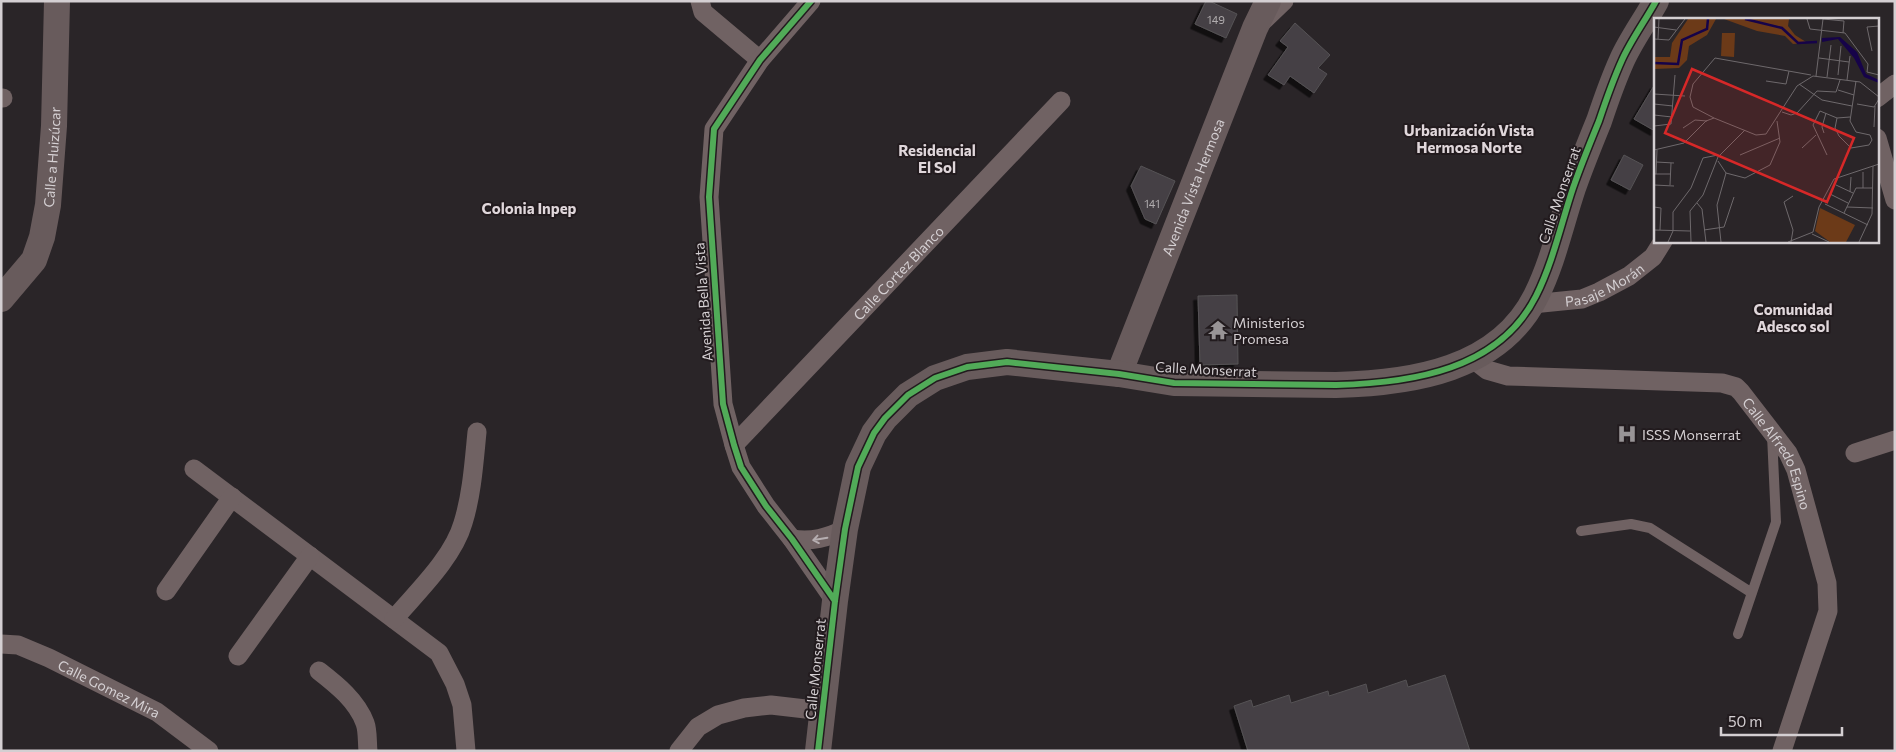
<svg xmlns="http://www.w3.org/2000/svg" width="1896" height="752" font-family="Commissioner,sans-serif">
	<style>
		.building { fill: #454144; stroke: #555255; filter: url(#shadow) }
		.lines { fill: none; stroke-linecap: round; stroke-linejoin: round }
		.lane { stroke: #706263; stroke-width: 10 }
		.street { stroke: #706263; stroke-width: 19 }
		.secondary { stroke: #685b5c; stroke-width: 26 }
		.cycleway-casing { stroke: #221b1e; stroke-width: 9 }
		.cycleway { stroke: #51ab58; stroke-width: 6 }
		.oneway { stroke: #b6aeb1 }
		.labels { text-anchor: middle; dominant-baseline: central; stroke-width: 4; stroke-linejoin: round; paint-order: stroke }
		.number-label { font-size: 11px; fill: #b0acae }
		.street-label { font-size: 14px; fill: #d4cfd2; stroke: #221b1e }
		.poi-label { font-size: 14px; fill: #d4cfd2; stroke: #221b1e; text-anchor: start }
		.neighbourhood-label { font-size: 15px; font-weight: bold; fill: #e0d7db; stroke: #221b1e }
		.inset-river { fill: none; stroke: #160349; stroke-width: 2.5 }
		.inset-road { fill: none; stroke: #6e696c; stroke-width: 1 }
		.view { fill: #d62828; fill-opacity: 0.15; stroke: #d62828; stroke-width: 2.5 }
		.inset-edge { fill: none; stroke: #d4cfd2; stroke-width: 2.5 }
	</style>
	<defs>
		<filter id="shadow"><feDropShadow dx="-4.5" dy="4.5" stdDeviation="0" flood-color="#0009"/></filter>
	</defs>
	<rect width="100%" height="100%" fill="#2a2528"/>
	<!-- building -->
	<path class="building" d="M1206,1h3l28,13 -11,24 -31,-14z
		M1295,23l35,32 -12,13 9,6 -13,19 -24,-17 -6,9 -16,-10 20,-28 -8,-6z
		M1655,84v47l-21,-12z
		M1624,155l19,10 -13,25 -19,-10z
		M1141,166l34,15 -19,43 -11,-5 -14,-33z
		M1237,295l1,69 -38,1 -2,-69z
		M1445,675l25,76h-222l-14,-45 17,-6 2,7 36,-12 2,8 37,-12 1,5 37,-12 2,9 38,-13 2,7z"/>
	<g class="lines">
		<!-- lane -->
		<path class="lane" d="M1581,531l50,-7 19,4 102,65
			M1738,634l38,-112 -4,-87"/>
		<!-- street -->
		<g class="street">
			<path d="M700,1l3,11 57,48"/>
			<path d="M811,1l-51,59 -46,69 -5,68 14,207 11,41 7,22 25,39 26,33 43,62"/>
			<path d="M1262,22l22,-21"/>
			<path d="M1,98h2"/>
			<path d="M1877,98l18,-14"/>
			<path d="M1877,138l18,62"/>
			<path id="s1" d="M1532,304l50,-5 17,-7 30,-16 24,-19 10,-16"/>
			<path id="s2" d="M1473,359l14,11 21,6 214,7 14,4 5,5 47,61 8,17 31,113 1,28 -46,140"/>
			<path id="s3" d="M734,445l327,-344"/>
			<path d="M1855,453l40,-13"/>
			<path d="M194,469l245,184 16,31 7,21 4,46"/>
			<path d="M792,539c20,3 35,-1 53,-10"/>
			<path d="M166,591l66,-94"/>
			<path d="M394,619c23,-27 59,-61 69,-96 9,-29 11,-61 14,-91"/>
			<path id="s4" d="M1,644l17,1 31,13 108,54 52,39"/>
			<path d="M238,656l72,-100"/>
			<path d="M319,671c18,14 38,30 46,52 3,8 2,19 3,28"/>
			<path d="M679,751l19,-24 20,-12 26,-7 27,-3 52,6"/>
		</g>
		<!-- secondary -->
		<g class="secondary">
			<path id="s5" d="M1,299l33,-39 8,-23 6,-32 6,-79 3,-125"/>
			<path id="s6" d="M1119,374l136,-346 13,-27"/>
			<path d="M818,751l17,-150 10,-72 13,-62 16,-34 11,-15 23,-23 27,-17 32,-11 40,-5 112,12 55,9 162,2c76,-2 163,-15 200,-89 17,-34 25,-72 37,-108 8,-23 17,-45 26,-67 7,-21 14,-41 23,-61 9,-20 23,-39 34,-59"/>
		</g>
		<defs>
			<path id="cycleway" d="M811,1l-51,59 -46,69 -5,68 14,207 11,41 7,22 25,39 26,33 43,62
				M818,751l17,-150 10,-72 13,-62 16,-34 11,-15 23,-23 27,-17 32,-11 40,-5 112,12 55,9 162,2c76,-2 163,-15 200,-89 17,-34 25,-72 37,-108 8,-23 17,-45 26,-67 7,-21 14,-41 23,-61 9,-20 23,-39 34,-59"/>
		</defs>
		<!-- cycleway casing -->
		<use href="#cycleway" class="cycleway-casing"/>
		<!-- cycleway -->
		<use href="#cycleway" class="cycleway"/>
	</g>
	<!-- one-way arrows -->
	<defs><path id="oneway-shaft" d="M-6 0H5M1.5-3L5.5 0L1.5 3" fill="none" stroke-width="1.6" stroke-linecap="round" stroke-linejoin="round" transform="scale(1.25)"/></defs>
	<use class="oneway" href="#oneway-shaft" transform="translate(820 539) rotate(170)"/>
	<!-- icons -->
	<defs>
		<symbol id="temple-bare" viewBox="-9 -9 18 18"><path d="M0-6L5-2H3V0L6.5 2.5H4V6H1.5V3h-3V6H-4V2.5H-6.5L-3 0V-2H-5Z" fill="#989496" stroke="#221b1e" stroke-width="2.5" paint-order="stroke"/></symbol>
		<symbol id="hospital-bare" viewBox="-9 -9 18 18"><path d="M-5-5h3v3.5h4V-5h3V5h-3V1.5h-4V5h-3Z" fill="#989496" stroke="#221b1e" stroke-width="2.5" paint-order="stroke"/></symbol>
	</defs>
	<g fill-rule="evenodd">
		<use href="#temple-bare" x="1204" y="316" width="28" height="28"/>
		<use href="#hospital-bare" x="1613" y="420" width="28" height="28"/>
	</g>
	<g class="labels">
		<!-- number labels -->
		<g class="number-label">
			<text x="1216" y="19">149</text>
			<text x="1152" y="203">141</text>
		</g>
		<!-- street labels -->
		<g class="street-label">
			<text stroke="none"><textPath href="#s5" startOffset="156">Calle a Huizúcar</textPath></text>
			<text stroke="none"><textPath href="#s6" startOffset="201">Avenida Vista Hermosa</textPath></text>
			<text transform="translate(1559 195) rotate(-71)">Calle Monserrat</text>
			<text stroke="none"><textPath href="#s3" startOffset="238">Calle Cortez Blanco</textPath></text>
			<text stroke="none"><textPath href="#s1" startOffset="76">Pasaje Morán</textPath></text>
			<text transform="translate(703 302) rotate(-94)">Avenida Bella Vista</text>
			<text transform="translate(1206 369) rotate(3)">Calle Monserrat</text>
			<text stroke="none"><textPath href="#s2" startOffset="348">Calle Alfredo Espino</textPath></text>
			<text transform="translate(815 669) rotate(-84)">Calle Monserrat</text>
			<text stroke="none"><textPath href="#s4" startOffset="118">Calle Gomez Mira</textPath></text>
		</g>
		<!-- poi labels -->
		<g class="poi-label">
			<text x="1233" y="322">Ministerios<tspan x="1233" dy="16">Promesa</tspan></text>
			<text x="1642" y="434">ISSS Monserrat</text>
		</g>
		<!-- neighbourhood labels -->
		<g class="neighbourhood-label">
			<text x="1469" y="130">Urbanización Vista<tspan x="1469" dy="17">Hermosa Norte</tspan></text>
			<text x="937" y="150">Residencial<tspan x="937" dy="17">El Sol</tspan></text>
			<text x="529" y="208">Colonia Inpep</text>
			<text x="1793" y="309">Comunidad<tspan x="1793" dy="17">Adesco sol</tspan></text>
		</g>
	</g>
	<!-- overview -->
	<g transform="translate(1654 18)">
		<rect width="225" height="225" fill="#2a2528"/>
		<path d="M34,1h28l-9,16 -18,11 -2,14 -8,8 -25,1v-12h16l2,-14zM70,1h65l-1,7 7,9 11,7h12l-25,2 -8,-8 -28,-5zM68,15h13l-1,24 -13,-1zM166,190l35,17 -9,17h-16l-15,-11z" fill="#6c3a18"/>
		<path d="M186,19l17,15 9,22 13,6v3l-15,-6 -10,-19 -16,-19 -16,3v-4z" fill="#160349"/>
		<path class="inset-river" d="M91,1l37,9 16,15 19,-1M0,45l24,1 4,-24 25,-11 1,-10"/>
		<path class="inset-road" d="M153,1l3,10 35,4 23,31 -1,8 12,3M0,9l22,3M0,21l15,1 16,-21M4,21l1,-20M218,33l-5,-24 12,-1M165,40l30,4M184,57l3,-29M162,58l7,-57 21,2 -1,12M173,59l4,-32M193,62l3,-24M112,63l20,3 3,-13M145,66l23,16 30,6M184,72l16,5M0,76l31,2M0,86l19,2M203,86l17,3 5,-8M128,94l9,3 6,-2 20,-22 19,1 4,-12M0,97l18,2M196,99l-13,1 -2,10 4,8 12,12 18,-3 3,-5 -2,-5 -14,-3 -6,-11 6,-40M60,100l-21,-11 -3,-10 3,-13 22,-26 96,17M0,108l17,-2 4,-49M220,109l1,-21M29,110l12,-8 12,1M170,115l-2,-6 4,-14M148,130l14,-13M0,132l30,-7 22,-22 8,-3 42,17 10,-1 31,-48 16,-10 47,6 19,15M86,137l40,-17M173,137l-14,-30 7,-14 17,7M64,143l8,12 -9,32 4,37M2,144l18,1M209,154v16M72,155l19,5 25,-13 10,-23 -3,-21M0,156h16M2,156l1,-24M0,167l20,1M16,167l1,-22M182,167l17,8M196,174l1,-15M176,176l18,9M43,185l5,6 4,33M171,186l43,21M0,189l7,1 -1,22M193,189l26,1M190,195l12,-25h17M0,212l36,1M50,212l20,-3 10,-30M158,216l17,8M14,224l5,-11v-19l18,-24 12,-30 15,-3M37,224l-1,-31 13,-16 15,-38 27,-27M134,224l25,-10 6,-25 15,-28 45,-15M137,224l2,-12 -9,-28 9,-6M205,224l13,-28 1,-48"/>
		<path class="view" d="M38,51l162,69 -27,64 -162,-69z"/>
		<rect width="225" height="225" class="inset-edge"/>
	</g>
	<!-- border -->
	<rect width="1896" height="752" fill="none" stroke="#d4cfd2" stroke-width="5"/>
	<!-- scale -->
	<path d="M1721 727v8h121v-8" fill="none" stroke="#d4cfd2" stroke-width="2.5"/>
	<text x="1728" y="727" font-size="15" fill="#d4cfd2" stroke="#221b1e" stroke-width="4" paint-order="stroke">50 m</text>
</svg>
